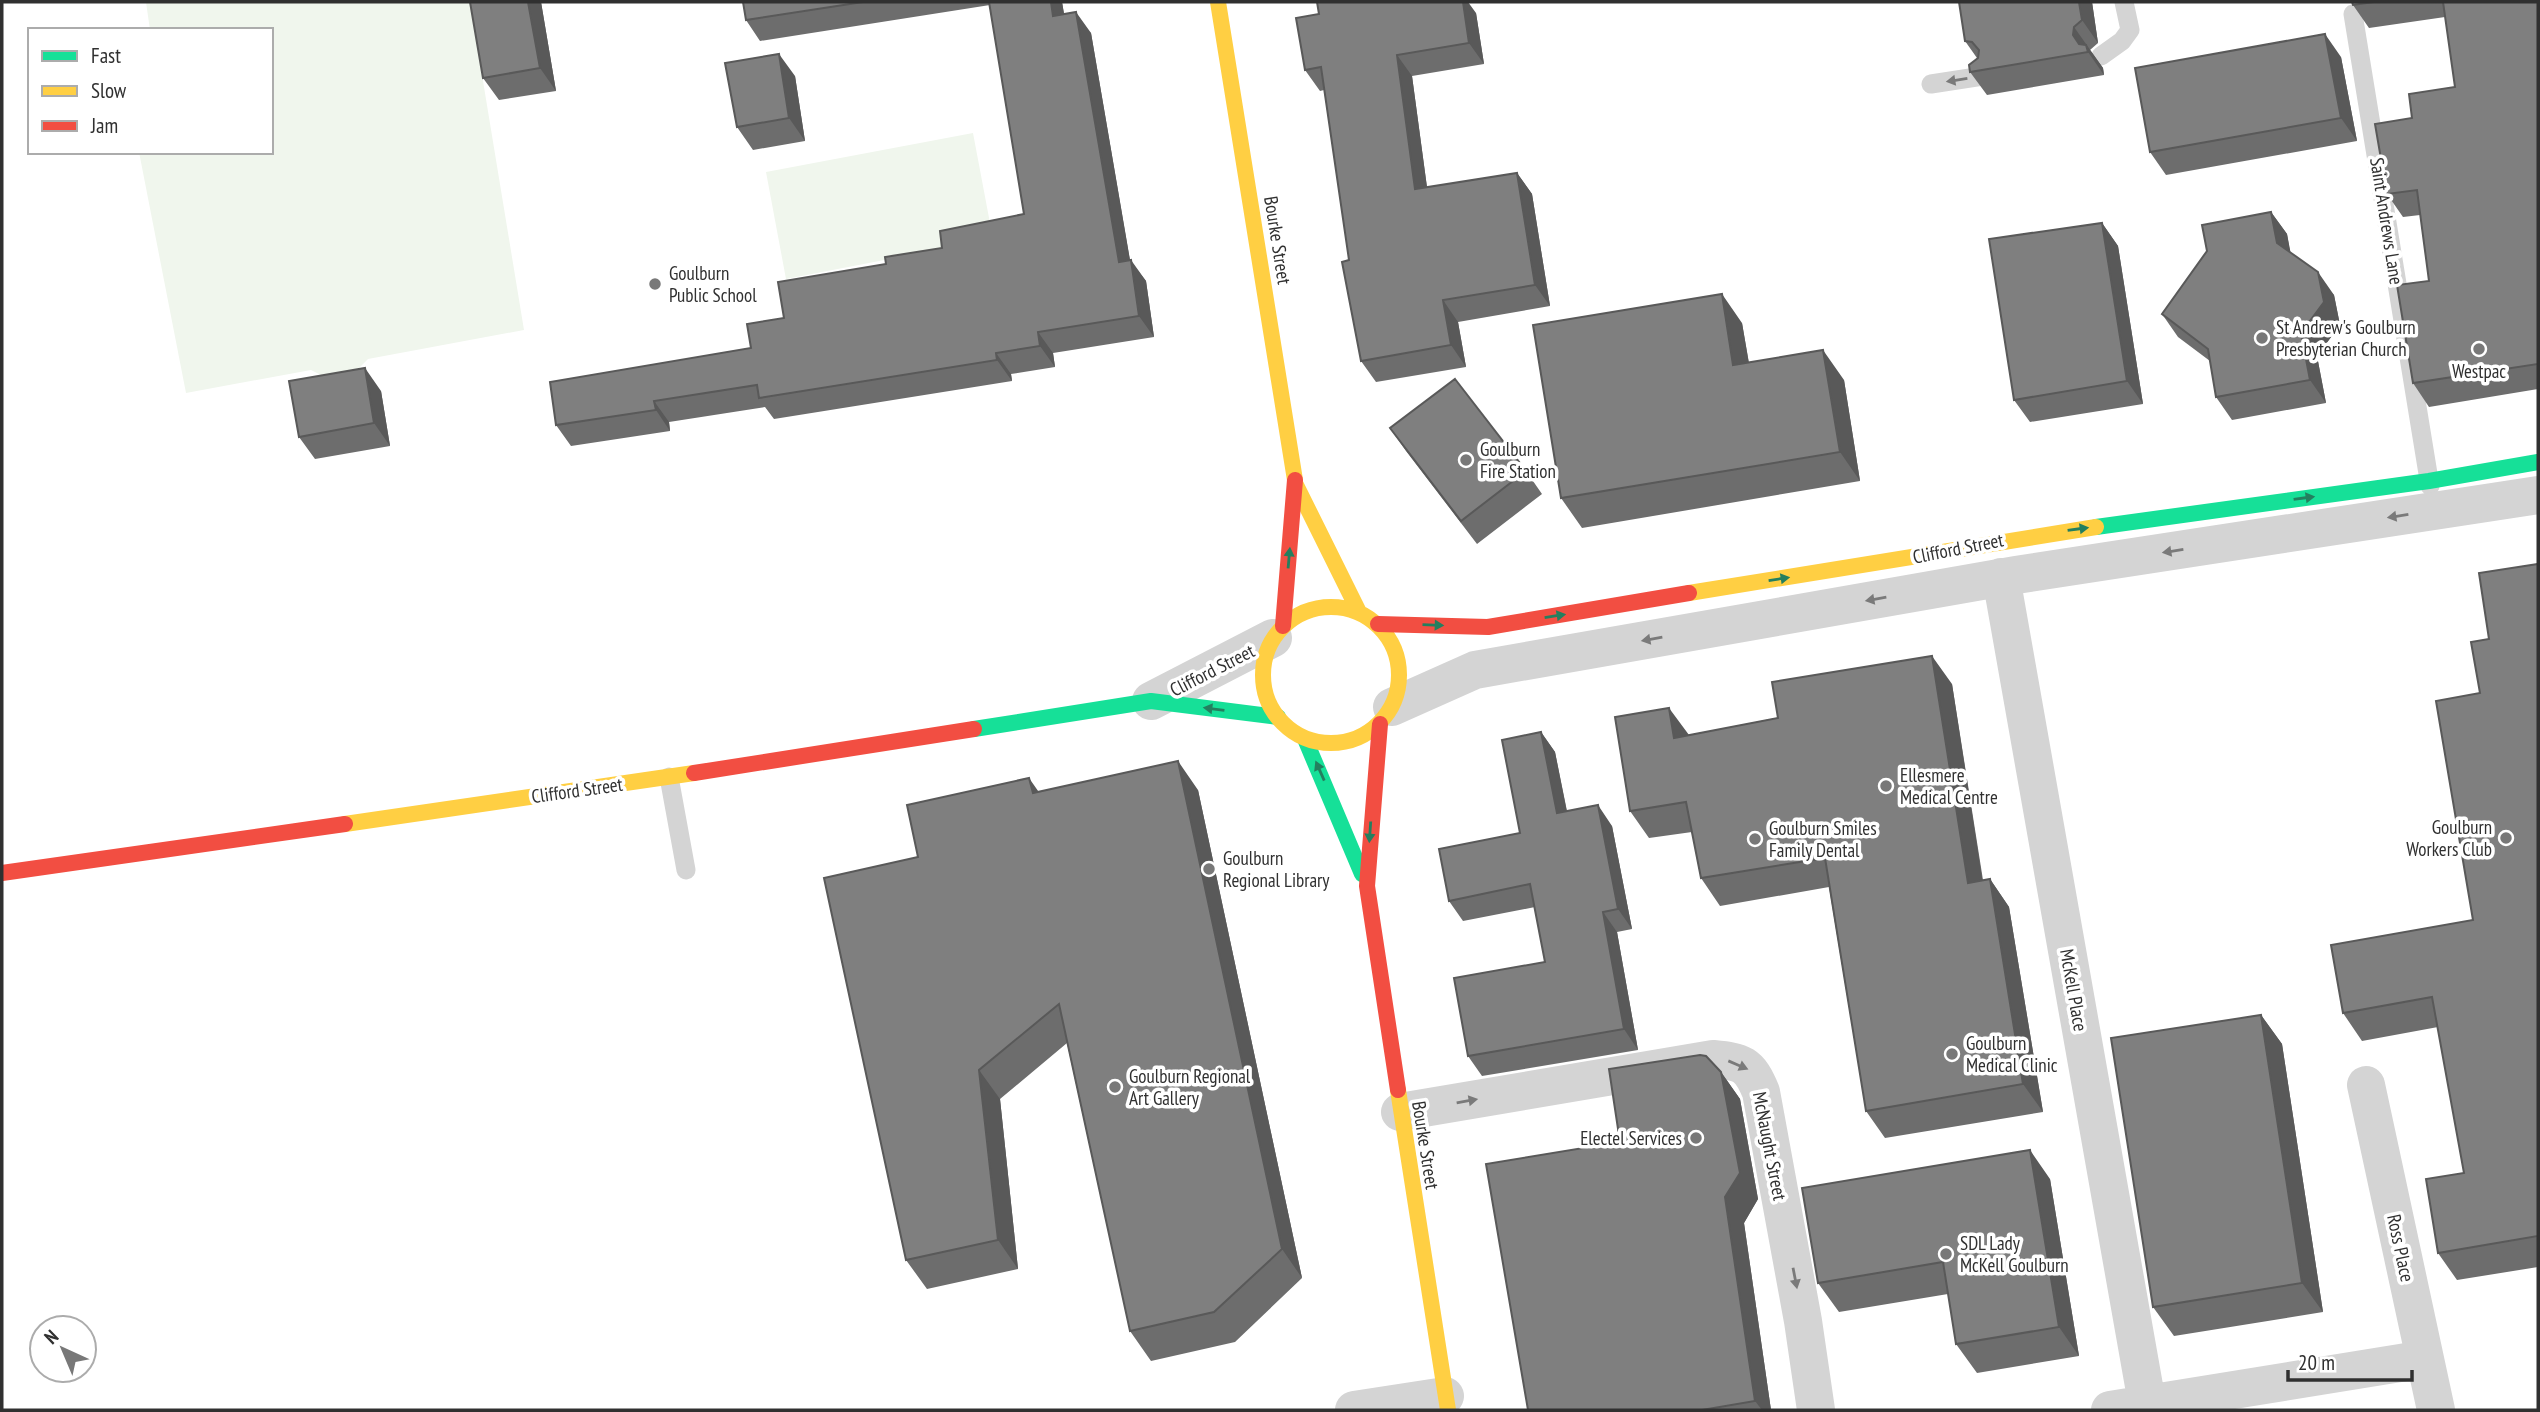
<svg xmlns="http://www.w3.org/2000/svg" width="2540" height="1412" font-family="'PT Sans Narrow',sans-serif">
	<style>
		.green { fill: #f0f6ed }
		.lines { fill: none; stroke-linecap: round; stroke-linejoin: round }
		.lane { stroke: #d4d4d4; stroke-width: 19 }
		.street { stroke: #d4d4d4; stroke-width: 38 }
		.fast { stroke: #16e098; stroke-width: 16 }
		.slow { stroke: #ffcf43; stroke-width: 16 }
		.jam { stroke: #f24e42; stroke-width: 16 }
		.wall { fill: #6d6d6d }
		.shaded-wall { fill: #595959 }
		.building { fill: #7f7f7f; stroke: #595959; stroke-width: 2 }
		.oneway { fill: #7a7a7a }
		.oneway2 { fill: #247f5f }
		.poi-dot { fill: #787878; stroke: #fff; stroke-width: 2.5 }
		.labels { text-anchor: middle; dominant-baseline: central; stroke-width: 7; stroke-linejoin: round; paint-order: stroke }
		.street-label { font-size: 19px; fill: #303030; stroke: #fff }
		.poi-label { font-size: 19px; fill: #303030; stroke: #fff; text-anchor: start }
	</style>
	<rect width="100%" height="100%" fill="#fff"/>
	<!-- green -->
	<path class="green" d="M146,2h324l54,328 -156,29 -13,13 -26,7 -18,-9 -125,23 -47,-241h132v-122h-121z
		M973,133l20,106 -207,40 -20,-107z"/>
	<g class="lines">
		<!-- lane -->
		<path class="lane" d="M2353,14l77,472
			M2101,56l21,-15 8,-11 -6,-28
			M1931,84l52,-8
			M669,777l17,93"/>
		<!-- street -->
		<path class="street" d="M2001,577l146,826
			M1151,701l122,-63
			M1392,707l83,-37 541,-95 522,-80
			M2366,1085l70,325
			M1400,1112l313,-53c29,3 36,4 48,33l42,229 13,89
			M1354,1410l91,-14
			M2110,1410l315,-51"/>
		<!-- fast -->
		<path class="fast" d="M2096,527l333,-46 109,-19
			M974,729l177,-28 127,16
			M1305,739l57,135"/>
		<!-- slow -->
		<path class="slow" d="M1218,2l77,478
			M1296,485l63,127
			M1689,593l407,-66
			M1263 675a68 68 0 1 1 136 0a68 68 0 1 1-136 0Z
			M345,824l349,-51
			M1398,1090l50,320"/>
		<!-- jam -->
		<path class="jam" d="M1378,624l110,3 201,-34
			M1283,626l12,-146
			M1380,724l-13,162 31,204
			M694,773l280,-44
			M2,873l343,-49"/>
	</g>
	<!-- wall -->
	<path class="wall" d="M470,2h71l15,89 -57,9 -16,-22z
		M743,2h319l2,12 27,19 39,228 16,20 8,56 -101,16 2,14 -44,7 1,7 -238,38 -9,-12 -96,15 1,9 -99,15 -15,-21 195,-77 33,-30 102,-54 56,-16 82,-34 -34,-209 -230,36 -14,-21z
		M1959,2h133l6,41 -8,7 13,18 1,7 -117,20 -17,-23 7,-14 -12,-17z
		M2352,2h186v387l-109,18 -16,-24 16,-102 -9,-66 -17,2 -16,-23 25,-76 43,-31 -10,-70 -76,11 -16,-23z
		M1476,13l8,51 -72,12 15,111 90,-14 15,21 18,112 -92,16 8,45 -90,15 -15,-21 -12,-101 -25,-170 -4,1 -15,-21 14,-56z
		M2341,57l16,84 -191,34 -16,-23z
		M795,76l10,65 -52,9 -16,-23z
		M2271,212l16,22 3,18 44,43 6,30 -23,31 9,47 -94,17 -16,-23 -6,-36 -32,-24 -16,-23z
		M2102,223l16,23 25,158 -113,18 -16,-22z
		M1742,323l7,40 95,17 16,101 -278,47 -21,-30z
		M381,391l9,55 -75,13 -16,-22z
		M1390,428l136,43 16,23 -65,50 -71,-93z
		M2538,564v703l-81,13 -19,-27 26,-80 -26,-146 -76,14 -19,-28 130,-93 7,-227 9,-54z
		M1952,684l31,196 7,-1 19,28 34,205 -158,26 -19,-27 -37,-224 -109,19 -19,-28 -9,-46 -43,6 -19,-27 59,-76z
		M1541,732l14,20 12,59 45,15 20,103 -15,3 21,118 -156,26 -14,-20 77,-94 -10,-55 -72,14 -14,-20 71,-68z
		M1198,790l104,488 -67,64 -84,19 -21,-30 -63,-288 -67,56 18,170 -91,20 -21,-29 12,-403 121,-65z
		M2261,1015l21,29 41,268 -149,24 -21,-29z
		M1721,1072l19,27 18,100 -14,24 27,187h-243l92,-268z
		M2050,1179l29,177 -102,17 -21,-29 -8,-50 -109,18 -21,-29z"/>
	<!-- shaded-wall -->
	<path class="shaded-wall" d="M528,2h13l15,89 -16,-23z
		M1051,2h11l6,35 -15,-21z
		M1463,2h5l8,11 8,51 -15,-21z
		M2079,2h13l6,41 -16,-23z
		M1076,12l15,21 43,250 -15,-21z
		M2074,27l29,41 1,7 -16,-23 -3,1 -12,-18z
		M2325,34l16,23 16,84 -16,-23z
		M779,54l16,22 10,65 -16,-23z
		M1397,55l15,21 18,134 -15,-21z
		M1517,173l15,21 18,112 -15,-21z
		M2271,212l16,22 6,31 -16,-22z
		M2102,223l16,23 25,158 -16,-23z
		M1131,260l15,21 8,56 -15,-21z
		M2318,272l16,23 6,30 -23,31 9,47 -16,-23 -9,-47z
		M1722,294l20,29 12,71 -21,-29z
		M1443,300l15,22 8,45 -15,-22z
		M1038,332l15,21 2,14 -15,-21z
		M1823,350l21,30 16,101 -20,-29z
		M996,353l15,21 1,7 -15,-21z
		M365,368l16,23 9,55 -16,-23z
		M654,401l15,21 1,9 -14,-21z
		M1932,656l20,28 35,226 -19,-27z
		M1669,708l20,27 -15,3z
		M1541,732l14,20 16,81 -14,-20z
		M1178,761l20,29 104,488 -20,-29z
		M1029,778l21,30 -17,-15z
		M1598,805l14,21 20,103 -14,-20z
		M1990,879l19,28 34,205 -20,-28z
		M1603,912l14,20 21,118 -14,-21z
		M2261,1015l21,29 41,268 -21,-29z
		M979,1070l21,29 18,170 -20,-29z
		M1721,1072l19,27 18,100 -14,24 27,187h-9l-7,-9 -30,-204z
		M2030,1150l20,29 29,177 -20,-29z"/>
	<!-- building -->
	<path class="building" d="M470,2h58l12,66 -57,10z
		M743,2h120l-117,18z
		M989,2h62l2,14 23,-4 43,250 12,-2 8,56 -101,16 2,14 -44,7 1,7 -238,38 -2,-13 -103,16 2,9 -100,15 -6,-43 201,-34 -4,-24 37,-6 -6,-36 108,-18 -1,-7 57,-9 -2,-17 84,-17z
		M1317,2h146l6,41 -72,12 18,134 102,-16 18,112 -92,15 8,45 -90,16 -19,-99 7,-2 -28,-193 -16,3 -9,-52 23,-4z
		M1959,2h120l3,18 -8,7 -1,8 6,9 7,1 2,7 -118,20 -1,-7 9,-7 1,-8 -7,-8 -7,-1z
		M2352,2h22l-21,3z
		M2443,2h95v362l-125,19 -16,-98 32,-4 -12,-91 -30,4 -12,-70 37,-6 -3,-24 46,-7z
		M2325,34l16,84 -191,34 -15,-84z
		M779,54l10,64 -52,9 -12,-64z
		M2271,212l6,31 41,29 6,30 -23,31 9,47 -94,17 -8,-48 -46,-35 45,-63 -5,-26z
		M2102,223l25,158 -113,19 -25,-161z
		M1722,294l11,71 90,-15 17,102 -279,46 -28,-173z
		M365,368l9,55 -75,14 -10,-56z
		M1455,379l71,92 -65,50 -71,-93z
		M2538,564v672l-100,17 -12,-74 38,-6 -32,-176 -89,16 -12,-68 142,-25 -37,-219 44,-8 -9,-51 18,-3 -10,-66z
		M1932,656l36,227 22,-4 33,205 -157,27 -41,-253 -124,20 -15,-76 -56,9 -15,-94 54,-9 5,30 104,-20 -6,-36z
		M1541,732l16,81 41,-8 20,104 -15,3 21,117 -156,27 -14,-78 91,-16 -15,-78 -81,17 -10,-52 81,-16 -18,-93z
		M1178,761l104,488 -68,63 -84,19 -71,-327 -80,66 19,170 -92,20 -82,-382 94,-21 -11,-52 122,-27 4,15z
		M2261,1015l41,268 -149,24 -42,-269z
		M1700,1055l6,1 15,16 19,101 -15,24 30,204 -53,9h-174l-42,-246 134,-22 -11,-73z
		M2030,1150l29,177 -103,17 -13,-82 -125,21 -16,-95z"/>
	<!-- one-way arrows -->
	<defs><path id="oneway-solid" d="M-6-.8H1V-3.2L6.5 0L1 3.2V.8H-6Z" transform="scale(1.75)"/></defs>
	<g class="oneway">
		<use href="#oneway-solid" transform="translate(1957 80) rotate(171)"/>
		<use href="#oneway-solid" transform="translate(2398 516) rotate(171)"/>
		<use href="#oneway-solid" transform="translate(2173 551) rotate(171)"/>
		<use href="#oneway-solid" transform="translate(1876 599) rotate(170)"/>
		<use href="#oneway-solid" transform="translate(1652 639) rotate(170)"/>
		<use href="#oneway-solid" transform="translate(1738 1065) rotate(23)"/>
		<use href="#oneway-solid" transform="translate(1467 1101) rotate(-10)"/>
		<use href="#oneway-solid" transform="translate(1795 1278) rotate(79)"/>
	</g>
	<g class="oneway2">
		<use href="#oneway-solid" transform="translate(2304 498) rotate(-8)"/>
		<use href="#oneway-solid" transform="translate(2078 529) rotate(-8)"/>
		<use href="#oneway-solid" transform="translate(1289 558) rotate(-85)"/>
		<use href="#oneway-solid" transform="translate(1779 579) rotate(-9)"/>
		<use href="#oneway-solid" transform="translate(1555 616) rotate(-9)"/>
		<use href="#oneway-solid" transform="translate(1433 625) rotate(2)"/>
		<use href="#oneway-solid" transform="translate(1214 709) rotate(-173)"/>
		<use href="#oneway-solid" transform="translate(1320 771) rotate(-114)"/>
		<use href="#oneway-solid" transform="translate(1370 832) rotate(94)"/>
	</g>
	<!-- markers -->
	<g class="poi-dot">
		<circle cx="655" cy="284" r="7"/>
		<circle cx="2262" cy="338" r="7"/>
		<circle cx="2479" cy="349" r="7"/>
		<circle cx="1466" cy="460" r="7"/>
		<circle cx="1886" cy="786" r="7"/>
		<circle cx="2506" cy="838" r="7"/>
		<circle cx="1755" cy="839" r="7"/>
		<circle cx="1209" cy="869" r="7"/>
		<circle cx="1952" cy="1054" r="7"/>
		<circle cx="1115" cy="1087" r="7"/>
		<circle cx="1696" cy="1138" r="7"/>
		<circle cx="1946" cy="1254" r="7"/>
	</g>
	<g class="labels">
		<!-- street labels -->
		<g class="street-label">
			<text transform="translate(2387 221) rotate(81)">Saint Andrews Lane</text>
			<text transform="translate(1278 240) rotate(81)">Bourke Street</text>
			<text transform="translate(1958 548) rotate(-11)">Clifford Street</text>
			<text transform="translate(1212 670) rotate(-27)">Clifford Street</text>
			<text transform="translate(577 790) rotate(-8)">Clifford Street</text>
			<text transform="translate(2074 990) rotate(80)">McKell Place</text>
			<text transform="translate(1426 1145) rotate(81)">Bourke Street</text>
			<text transform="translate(1770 1146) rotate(79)">McNaught Street</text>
			<text transform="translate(2401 1248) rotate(78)">Ross Place</text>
		</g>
		<!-- poi labels -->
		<g class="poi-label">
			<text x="669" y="273">Goulburn<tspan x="669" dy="22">Public School</tspan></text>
			<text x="2276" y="327">St Andrew's Goulburn<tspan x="2276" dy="22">Presbyterian Church</tspan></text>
			<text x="2479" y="371" text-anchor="middle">Westpac</text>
			<text x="1480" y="449">Goulburn<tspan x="1480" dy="22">Fire Station</tspan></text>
			<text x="1900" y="775">Ellesmere<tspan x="1900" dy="22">Medical Centre</tspan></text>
			<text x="2492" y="827" text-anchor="end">Goulburn<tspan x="2492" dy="22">Workers Club</tspan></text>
			<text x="1769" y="828">Goulburn Smiles<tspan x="1769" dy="22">Family Dental</tspan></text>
			<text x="1223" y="858">Goulburn<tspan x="1223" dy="22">Regional Library</tspan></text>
			<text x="1966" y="1043">Goulburn<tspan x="1966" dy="22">Medical Clinic</tspan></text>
			<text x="1129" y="1076">Goulburn Regional<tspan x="1129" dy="22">Art Gallery</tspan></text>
			<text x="1682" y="1138" text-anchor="end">Electel Services</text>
			<text x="1960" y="1243">SDL Lady<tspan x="1960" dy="22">McKell Goulburn</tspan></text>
		</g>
	</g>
	<!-- border -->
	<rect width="2540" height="1412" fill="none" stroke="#303030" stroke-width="7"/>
	<!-- legend -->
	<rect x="28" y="28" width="245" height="126" fill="#ffffff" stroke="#acacac" stroke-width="2"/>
	<rect x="42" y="51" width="35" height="10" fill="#16e098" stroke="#acacac" stroke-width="2"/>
	<text x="91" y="63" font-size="21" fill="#303030">Fast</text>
	<rect x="42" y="86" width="35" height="10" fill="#ffcf43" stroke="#acacac" stroke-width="2"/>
	<text x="91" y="98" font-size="21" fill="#303030">Slow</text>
	<rect x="42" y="121" width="35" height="10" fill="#f24e42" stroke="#acacac" stroke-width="2"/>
	<text x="91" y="133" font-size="21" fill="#303030">Jam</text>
	<!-- north arrow -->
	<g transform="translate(63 1349) rotate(316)"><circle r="33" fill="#ffffff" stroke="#acacac" stroke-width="2"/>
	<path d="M0-5L12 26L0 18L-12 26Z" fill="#787878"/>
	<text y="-10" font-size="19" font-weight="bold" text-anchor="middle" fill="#303030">N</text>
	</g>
	<!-- scale -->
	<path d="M2288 1370v10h124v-10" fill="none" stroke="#303030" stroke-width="3.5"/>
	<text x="2298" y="1370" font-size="21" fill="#303030" stroke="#ffffff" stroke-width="5" paint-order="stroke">20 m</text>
</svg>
